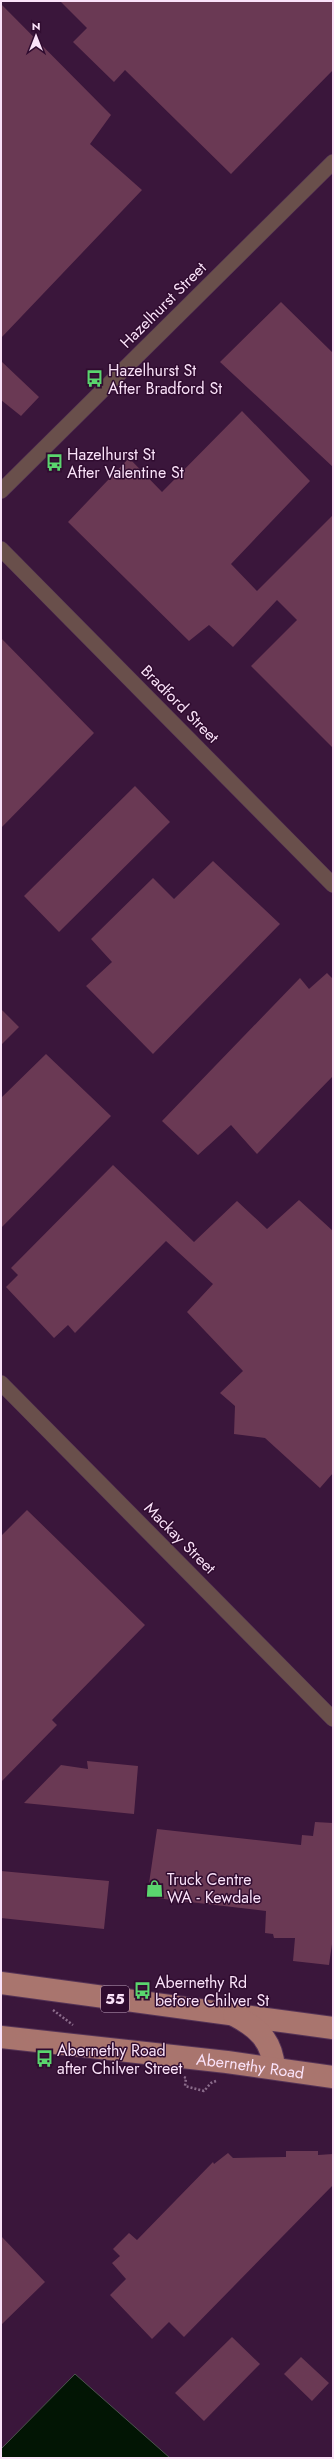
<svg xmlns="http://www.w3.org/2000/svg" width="334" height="2459" font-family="Jost,sans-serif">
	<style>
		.water { fill: #021504; stroke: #4c524e }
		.building { fill: #6a3954 }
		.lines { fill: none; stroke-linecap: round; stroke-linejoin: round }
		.street-casing { stroke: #553356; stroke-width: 16 }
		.primary-casing { stroke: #553356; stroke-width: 24 }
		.path { stroke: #8b6c8b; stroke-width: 2.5; stroke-dasharray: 2 2; stroke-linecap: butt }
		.street { stroke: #694f4b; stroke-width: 15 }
		.primary { stroke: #a9756e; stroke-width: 22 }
		.labels { text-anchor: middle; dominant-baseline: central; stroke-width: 3; stroke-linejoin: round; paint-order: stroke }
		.shield { fill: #300c30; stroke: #bda2bd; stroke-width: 1 }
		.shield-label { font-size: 15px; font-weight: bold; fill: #fae2f9 }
		.street-label { font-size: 16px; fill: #fae2f9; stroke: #300c30 }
		.poi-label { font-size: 16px; fill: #fae2f9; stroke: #300c30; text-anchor: start }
	</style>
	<rect width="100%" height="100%" fill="#3a163b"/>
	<!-- water -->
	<path class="water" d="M75,2374l95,84h-169v-9z"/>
	<!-- building -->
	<path class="building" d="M60,1h273v69l-102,104 -106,-104 -11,12 -41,-40 14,-14z
		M1,4l110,111 -21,29 52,46 -141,148z
		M281,302l52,51v114l-113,-105z
		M1,361l38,36 -18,19 -20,-16z
		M242,411l68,70 -79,83 26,27 76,-76v233l-82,-82 46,-46 -20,-20 -44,47 -24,-22 -20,16 -121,-119 61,-64 33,34z
		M1,638l93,95 -93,95z
		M135,786l35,36 -111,110 -35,-36z
		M213,861l67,63 -127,130 -67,-68 26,-24 -21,-23 62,-61 21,21z
		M327,973l6,6v97l-76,78 -26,-29 -33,30 -36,-34 138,-143 9,11z
		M1,1009l18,18 -18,18z
		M46,1054l65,62 -110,112v-130z
		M113,1165l81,77 43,-41 30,28 32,-29 34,31v242l-13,15 -55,-50 -31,-4 1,-28 -15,-13 23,-22 -56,-59 26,-28 -47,-43 -91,92 -7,-8 -14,13 -48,-51 12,-12 -7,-7z
		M27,1510l118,115 -93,95 5,5 -56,57v-246z
		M87,1761l51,5 -4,48 -110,-11 37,-38 27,4z
		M315,1822l18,1v114l-4,28 -36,-4 2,-23h-21l-1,-4 -8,-1 1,-22 -119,-14 10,-68 144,16 1,-10 11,1z
		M1,1871l108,10 -5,48 -103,-11z
		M286,2151h32v4l15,-1v31l-149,152 -15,-15 -17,17 -42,-44 16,-16 -14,-16 8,-7 -7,-7 16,-16 8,7 76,-78 1,2 14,-11 5,5 53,-1z
		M1,2236l44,46 -44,43z
		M232,2337l28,27 -56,57 -29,-28z
		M301,2357l28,26 -17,18 -28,-27z"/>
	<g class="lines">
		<defs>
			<path id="street" d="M1,491l332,-329
				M1,549l332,336
				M1,1383l332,336"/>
			<g id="primary">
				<path d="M1,1983l332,45"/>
				<path d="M234,2015c23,12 38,25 40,53"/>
				<path id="s1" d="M1,2037l226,25 106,15"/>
			</g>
		</defs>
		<!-- street casing -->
		<use href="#street" class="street-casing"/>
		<!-- primary casing -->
		<use href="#primary" class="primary-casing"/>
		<!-- path -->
		<path class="path" d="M53,2010l20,15
			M184,2077l2,1 -1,8 19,5 7,-8 5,-2"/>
		<!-- street -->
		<use href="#street" class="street"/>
		<!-- primary -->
		<use href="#primary" class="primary"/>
	</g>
	<!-- icons -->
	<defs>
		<symbol id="bus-bare" viewBox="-9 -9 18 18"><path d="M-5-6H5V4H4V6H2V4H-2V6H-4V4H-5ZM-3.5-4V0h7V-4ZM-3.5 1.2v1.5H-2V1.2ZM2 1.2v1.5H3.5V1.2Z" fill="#5ad56e" stroke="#300c30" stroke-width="2.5" paint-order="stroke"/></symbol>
		<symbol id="shop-bare" viewBox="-9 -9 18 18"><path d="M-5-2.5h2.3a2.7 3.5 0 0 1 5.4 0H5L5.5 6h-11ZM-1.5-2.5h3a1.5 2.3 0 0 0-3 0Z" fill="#5ad56e" stroke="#300c30" stroke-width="2.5" paint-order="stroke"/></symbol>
	</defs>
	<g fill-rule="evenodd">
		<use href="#bus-bare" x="82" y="366" width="25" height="25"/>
		<use href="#bus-bare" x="42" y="450" width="25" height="25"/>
		<use href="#shop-bare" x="142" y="1876" width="25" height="25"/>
		<use href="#bus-bare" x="130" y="1978" width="25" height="25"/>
		<use href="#bus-bare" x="32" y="2046" width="25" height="25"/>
	</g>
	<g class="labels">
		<!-- shield labels -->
		<rect class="shield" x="101" y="1986" width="28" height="26" rx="3"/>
		<g class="shield-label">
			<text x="115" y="1999">55</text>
		</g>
		<!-- street labels -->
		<g class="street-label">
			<text transform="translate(163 305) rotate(-45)">Hazelhurst Street</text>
			<text transform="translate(180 704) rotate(45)">Bradford Street</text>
			<text transform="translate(180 1538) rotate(45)">Mackay Street</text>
			<text stroke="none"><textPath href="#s1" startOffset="251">Abernethy Road</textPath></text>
		</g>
		<!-- poi labels -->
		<g class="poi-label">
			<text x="108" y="370">Hazelhurst St<tspan x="108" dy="18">After Bradford St</tspan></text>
			<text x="67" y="454">Hazelhurst St<tspan x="67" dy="18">After Valentine St</tspan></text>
			<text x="167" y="1879">Truck Centre<tspan x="167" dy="18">WA - Kewdale</tspan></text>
			<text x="155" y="1982">Abernethy Rd<tspan x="155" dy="18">before Chilver St</tspan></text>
			<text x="57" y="2050">Abernethy Road<tspan x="57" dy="18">after Chilver Street</tspan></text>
		</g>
	</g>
	<!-- border -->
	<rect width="334" height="2459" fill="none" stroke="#fae2f9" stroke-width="4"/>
	<!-- north arrow -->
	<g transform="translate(36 36)" stroke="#300c30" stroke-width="3" paint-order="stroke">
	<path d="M0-3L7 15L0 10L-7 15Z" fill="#fae2f9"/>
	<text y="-6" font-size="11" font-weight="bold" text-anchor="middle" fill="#fae2f9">N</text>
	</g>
</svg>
